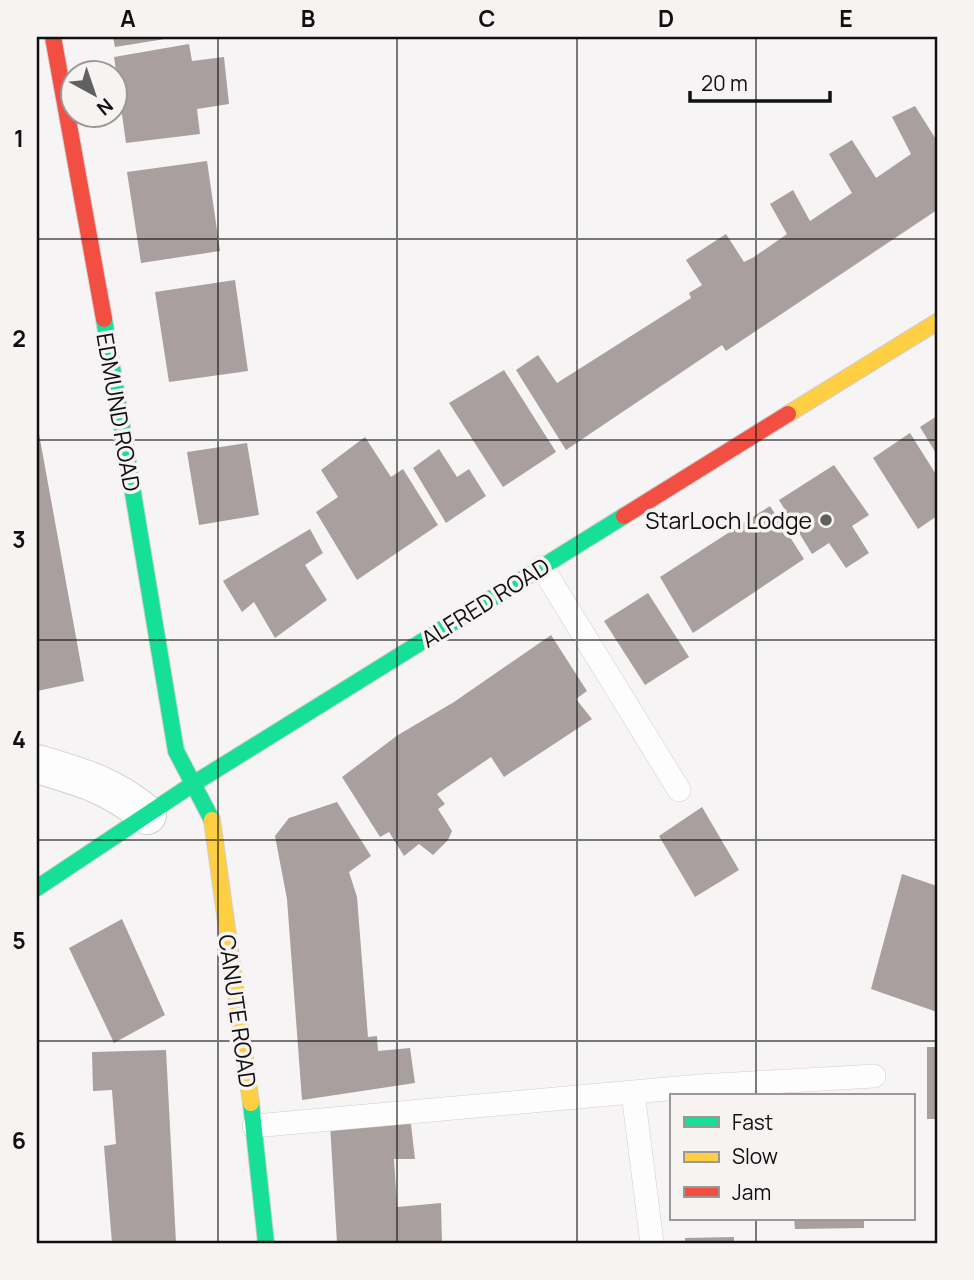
<svg xmlns="http://www.w3.org/2000/svg" width="974" height="1280" font-family="Manrope,sans-serif">
	<style>
		.building { fill: #a99f9e }
		.lines { fill: none; stroke-linecap: round; stroke-linejoin: round }
		.lane-casing { stroke: #d0cece; stroke-width: 24 }
		.street-casing { stroke: #d0cece; stroke-width: 40 }
		.fast-casing { stroke: #d0cece; stroke-width: 18 }
		.slow-casing { stroke: #d0cece; stroke-width: 18 }
		.jam-casing { stroke: #d0cece; stroke-width: 18 }
		.lane { stroke: #fefdfd; stroke-width: 23 }
		.street { stroke: #fefdfd; stroke-width: 38 }
		.fast { stroke: #16e098; stroke-width: 16 }
		.slow { stroke: #ffcf43; stroke-width: 16 }
		.jam { stroke: #f24e42; stroke-width: 16 }
		.grid { fill: none; stroke: #111010; stroke-width: 2; stroke-opacity: 0.55 }
		.poi-dot { fill: #616060; stroke: #f7f3f3; stroke-width: 2.5 }
		.labels { text-anchor: middle; dominant-baseline: central; stroke-width: 7; stroke-linejoin: round; paint-order: stroke }
		.street-label { font-size: 23px; fill: #111010; stroke: #f7f3f3 }
		.poi-label { font-size: 23px; fill: #111010; stroke: #f7f3f3; text-anchor: end }
		.neatline { fill: none; stroke: #111010; stroke-width: 2.5 }
		.grid-label { font-size: 23px; text-anchor: middle; font-weight: bold; fill: #111010 }
	</style>
	<rect width="100%" height="100%" fill="#f6f4f4"/>
	<!-- building -->
	<path class="building" d="M113,37h58v1l-56,9z
		M189,44l3,17 32,-4 5,47 -32,5 3,25 -74,9 -12,-86z
		M915,106l22,35v69l-211,141 -4,-6 -156,105 -50,-80 22,-15 19,28 134,-85 -2,-5 13,-8 -16,-25 40,-26 18,28 10,-5 33,-23 -17,-30 23,-14 17,31 42,-28 -23,-39 23,-14 24,38 35,-24 -19,-37z
		M207,161l13,90 -79,12 -14,-91z
		M235,280l13,91 -79,11 -14,-90z
		M504,370l52,82 -53,35 -54,-84z
		M937,416v39l-17,-28z
		M37,423l47,258 -47,10z
		M910,433l27,43v40l-19,13 -45,-71z
		M365,437l26,40 12,-8 35,56 -81,55 -41,-68 22,-15 -17,-27z
		M247,443l12,72 -60,10 -12,-73z
		M439,449l18,28 12,-8 17,27 -40,27 -33,-55z
		M834,465l35,50 -17,11 17,27 -23,15 -17,-25 -17,11 -33,-54z
		M770,506l34,53 -111,74 -33,-56z
		M310,529l13,24 -18,12 22,35 -52,38 -21,-36 -12,10 -19,-31z
		M648,593l41,64 -44,28 -41,-64z
		M551,635l36,56 -11,8 16,20 -88,58 -13,-20 -54,37 8,10 -7,5 14,22 -4,9 -15,15 -14,-11 -15,12 -15,-24 -9,5 -38,-60 56,-42 56,-33z
		M337,802l34,54 -22,16 8,25 11,140 9,-1 1,15 32,-3 5,35 -113,17 -15,-201 -12,-63 14,-18z
		M702,807l37,63 -44,27 -36,-61z
		M902,874l35,12v126l-66,-23z
		M122,919l43,96 -51,28 -45,-95z
		M927,1047h10v72h-10z
		M166,1050l10,193h-64l-8,-97 12,-2 -4,-54 -19,1 -1,-39z
		M410,1116l5,43h-21l3,48 44,-4 1,40h-105l-7,-119z
		M794,1219h70v9l-69,1z
		M734,1237v6h-49v-5z"/>
	<g class="lines">
		<defs>
			<path id="lane" d="M542,567l137,223
				M633,1093l19,150
				M254,1126l446,-40 174,-10"/>
			<path id="street" d="M37,764c44,13 74,21 110,51"/>
			<path id="fast" d="M104,319l72,432 36,69
				M37,888l156,-104 431,-268
				M251,1103l15,140"/>
			<path id="slow" d="M788,414l149,-92
				M212,820l39,283"/>
			<path id="jam" d="M53,37l51,282
				M624,516l164,-102"/>
		</defs>
		<!-- lane casing -->
		<use href="#lane" class="lane-casing"/>
		<!-- street casing -->
		<use href="#street" class="street-casing"/>
		<!-- fast casing -->
		<use href="#fast" class="fast-casing"/>
		<!-- slow casing -->
		<use href="#slow" class="slow-casing"/>
		<!-- jam casing -->
		<use href="#jam" class="jam-casing"/>
		<!-- lane -->
		<use href="#lane" class="lane"/>
		<!-- street -->
		<use href="#street" class="street"/>
		<!-- fast -->
		<use href="#fast" class="fast"/>
		<!-- slow -->
		<use href="#slow" class="slow"/>
		<!-- jam -->
		<use href="#jam" class="jam"/>
	</g>
	<!-- grid -->
	<path class="grid" d="M218,37v1206M397,37v1206M577,37v1206M756,37v1059M37,239h900M37,440h900M37,640h900M37,840h900M37,1041h900M756,1219v24"/>
	<!-- markers -->
	<circle class="poi-dot" cx="826" cy="520" r="7"/>
	<g class="labels">
		<!-- street labels -->
		<g class="street-label">
			<text transform="translate(119 412) rotate(80)">EDMUND ROAD</text>
			<text transform="translate(485 602) rotate(-32)">ALFRED ROAD</text>
			<text transform="translate(238 1011) rotate(82)">CANUTE ROAD</text>
		</g>
		<!-- poi labels -->
		<g class="poi-label">
			<text x="812" y="520">StarLoch Lodge</text>
		</g>
	</g>
	<!-- border -->
	<rect width="974" height="1280" fill="none" stroke="#f7f3f3" stroke-width="77"/>
	<!-- legend -->
	<rect x="670" y="1094" width="245" height="126" fill="#f7f3f3" stroke="#9b9898" stroke-width="2"/>
	<rect x="684" y="1117" width="35" height="10" fill="#16e098" stroke="#9b9898" stroke-width="2"/>
	<text x="732" y="1130" font-size="21" fill="#111010">Fast</text>
	<rect x="684" y="1152" width="35" height="10" fill="#ffcf43" stroke="#9b9898" stroke-width="2"/>
	<text x="732" y="1164" font-size="21" fill="#111010">Slow</text>
	<rect x="684" y="1187" width="35" height="10" fill="#f24e42" stroke="#9b9898" stroke-width="2"/>
	<text x="732" y="1200" font-size="21" fill="#111010">Jam</text>
	<!-- north arrow -->
	<g transform="translate(94 94) rotate(140)"><circle r="33" fill="#f7f3f3" stroke="#9b9898" stroke-width="2"/>
	<path d="M0-5L12 26L0 18L-12 26Z" fill="#616060"/>
	<text y="-10" font-size="19" font-weight="bold" text-anchor="middle" fill="#111010">N</text>
	</g>
	<!-- scale -->
	<path d="M690 91v10h140v-10" fill="none" stroke="#111010" stroke-width="3.5"/>
	<text x="701" y="91" font-size="21" fill="#111010" stroke="#f7f3f3" stroke-width="5" paint-order="stroke">20 m</text>
	<rect x="38" y="38" width="898" height="1204" class="neatline"/>
	<g class="grid-label">
		<text x="128" y="27">A</text>
		<text x="308" y="27">B</text>
		<text x="487" y="27">C</text>
		<text x="666" y="27">D</text>
		<text x="846" y="27">E</text>
		<text x="19" y="147">1</text>
		<text x="19" y="347">2</text>
		<text x="19" y="548">3</text>
		<text x="19" y="748">4</text>
		<text x="19" y="949">5</text>
		<text x="19" y="1149">6</text>
	</g>
</svg>
